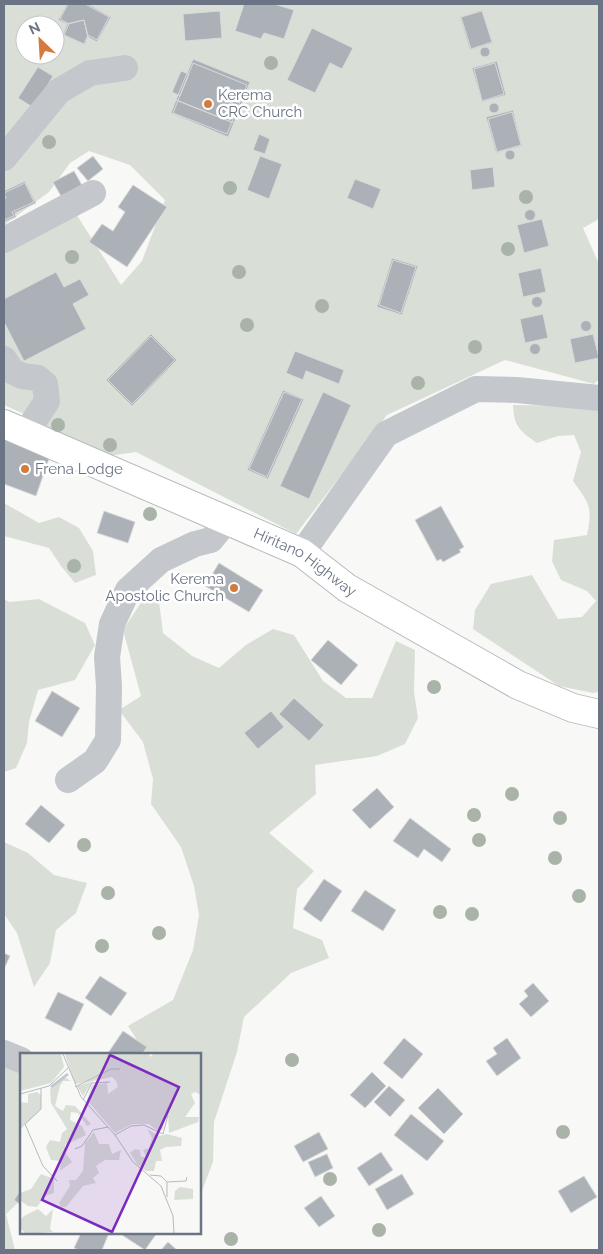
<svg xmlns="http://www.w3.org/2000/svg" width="603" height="1254" font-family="Raleway,sans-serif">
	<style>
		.green { fill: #d9dfd7; fill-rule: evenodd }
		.building { fill: #acb1b8; stroke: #d9dad8 }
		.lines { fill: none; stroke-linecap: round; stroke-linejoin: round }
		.highway-casing { stroke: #b7b9bd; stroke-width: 30 }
		.minor { stroke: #c4c7cb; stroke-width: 26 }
		.highway { stroke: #fff; stroke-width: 28 }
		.tree { fill: #a9b3a8 }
		.poi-dot { fill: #d27b3c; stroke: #fff; stroke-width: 2 }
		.labels { text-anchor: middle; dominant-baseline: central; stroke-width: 5; stroke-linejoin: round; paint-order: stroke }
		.poi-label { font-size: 15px; fill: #6a7484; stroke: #fff; text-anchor: start }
		.street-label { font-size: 15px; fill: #6a7484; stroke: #fff }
		.inset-river { fill: none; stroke: #c1c6cc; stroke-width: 2.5 }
		.inset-road { fill: none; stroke: #b6bbc1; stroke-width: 1 }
		.view { fill: #7b2cbf; fill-opacity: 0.15; stroke: #7b2cbf; stroke-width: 2.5 }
		.inset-edge { fill: none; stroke: #6a7484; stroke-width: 2.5 }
	</style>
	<rect width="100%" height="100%" fill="#f8f8f6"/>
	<!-- green -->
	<path class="green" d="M4,4h595v215l-16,9 16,36v115l-5,5 -89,-24 -118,55 -91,119 -160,-82 -27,4 -47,-16 -27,-21 -31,-14v-154l69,-42 48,76 21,-24 23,-61 -35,-35 -41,-14 -19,12 -21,29 -45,33zM25,25h30v30h-30z
		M513,405l62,1 24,4v282l-6,1 -34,-7 -86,-57 2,-19 16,-26 41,-9 26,44 24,-2 14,-16 -9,-10 -26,-11 -9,-19 2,-21 33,-5c6,-29 2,-31 -14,-54l8,-29 -7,-17 -16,1 -21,7c-17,-12 -23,-16 -24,-38z
		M4,503l35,20 20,-6 20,11 14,23 3,24 -21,8 -14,-17 -12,-18 -45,-12z
		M144,598l15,3 4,32 29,23 27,12 27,-23 27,-16 21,6 29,46 23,17h26l24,-57 19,9 -1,42 4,26 -13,26 -28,12 -62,9 1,29 -47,39 45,38 -17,18 -4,39 29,12 7,18 -38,15 -47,44 -7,35 -23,70 -1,40 -13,34v-142h-54l-18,-28 45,-26 20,-50 6,-35 -5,-29 -13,-39 -30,-43 2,-25 -10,-37 -24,-32 22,-14 -18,-66z
		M4,599l5,3 30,-3 46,24 10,22 -20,35 -37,10 -9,32 -2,21 -11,25 -12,4z
		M4,842l24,11 26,22 33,8 -11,30 -20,17 -6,33 -16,24 -17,-54 -13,-19z
		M14,1064l7,12v124l-15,14 9,36h-11v-182z"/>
	<!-- building -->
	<path class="building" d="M67,4h21l23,13 -14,25 -9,-5 -4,-17 -17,4 -9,-4z
		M68,4h17l24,13 -12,23 -9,-5 -4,9 -20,-9 5,-11 -9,-5z
		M244,4h30l20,6 -10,29 -20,-6 -3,6 -26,-8z
		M482,10l11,33 -23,7 -10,-33z
		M220,11l2,27 -37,3 -2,-27z
		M482,11l10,31 -21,7 -10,-32z
		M84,20l4,17 -3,8 -22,-10 4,-11z
		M312,28l41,20 -11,21 -12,-6 -15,30 -28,-13z
		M480 52a5 5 0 1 1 10 0a5 5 0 1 1-10 0Z
		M193,59l57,23 -16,41 -58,-23z
		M497,61l9,34 -24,7 -10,-34z
		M193,63l54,22 -20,49 -54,-21z
		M495,63l9,31 -22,7 -8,-32z
		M38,67l15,9 -19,32 -16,-10z
		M181,71l8,3 -9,22 -8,-4z
		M176,100l58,23 -6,14 -57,-24z
		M489 108a5 5 0 1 1 10 0a5 5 0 1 1-10 0Z
		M513,110l9,36 -26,7 -10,-36z
		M512,112l9,33 -24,7 -9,-33z
		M259,134l11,5 -5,15 -12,-4z
		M505 155a5 5 0 1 1 10 0a5 5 0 1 1-10 0Z
		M93,156l10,13 -15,12 -11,-13z
		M260,156l22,8 -13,35 -22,-9z
		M493,167l2,20 -23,3 -2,-20z
		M74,171l9,16 -21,11 -9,-16z
		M355,179l26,10 -8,20 -26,-11z
		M25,181l11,22 -21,10 1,4 -12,5v-31z
		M25,183l9,19 -22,10 2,4 -10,4v-21l2,-1 -2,-5z
		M133,185l34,22 -40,60 -38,-25 13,-18 11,7 12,-19 -7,-5z
		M524.5 215a5.5 5.5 0 1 1 11 0a5.5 5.5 0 1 1-11 0Z
		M542,219l7,27 -25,7 -7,-28z
		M392,258l26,8 -16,49 -25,-8z
		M393,260l23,7 -15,46 -22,-8z
		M541,268l5,24 -23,5 -5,-24z
		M56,272l8,15 16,-8 9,16 -16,9 13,25 -62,32 -20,-39v-23z
		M531.5 302a5.5 5.5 0 1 1 11 0a5.5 5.5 0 1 1-11 0Z
		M543,314l5,24 -23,5 -5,-24z
		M580.5 326a5.5 5.5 0 1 1 11 0a5.5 5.5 0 1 1-11 0Z
		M151,334l26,26 -45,46 -26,-26z
		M593,334l6,24 -24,5 -5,-24z
		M151,336l24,24 -43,44 -24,-24z
		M529.5 349a5.5 5.5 0 1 1 11 0a5.5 5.5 0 1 1-11 0Z
		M295,351l49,19 -5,14 -33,-13 -3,9 -17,-7z
		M283,390l21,9 -36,80 -21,-9z
		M284,392l18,7 -35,78 -18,-8z
		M323,392l28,13 -42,94 -29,-13z
		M4,436l47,17 -15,43 -32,-12z
		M441,506l23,41 -5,3 2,2 -18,10 -2,-3 -4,2 -22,-41z
		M104,511l31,11 -7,21 -31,-10z
		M219,563l44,27 -14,22 -44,-26z
		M328,640l30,25 -17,20 -30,-25z
		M52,691l28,17 -18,29 -27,-16z
		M294,698l30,27 -15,16 -30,-27z
		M271,711l13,16 -26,22 -14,-16z
		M377,788l17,19 -24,22 -18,-19z
		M41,805l24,20 -16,18 -24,-19z
		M410,818l41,31 -9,13 -18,-13 -6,9 -25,-17z
		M324,879l18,12 -21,31 -18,-13z
		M365,890l31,20 -13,21 -32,-20z
		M4,953l6,3 -6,13z
		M100,976l27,17 -16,23 -26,-18z
		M533,983l16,18 -18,16 -12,-13 9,-8 -4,-5z
		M58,992l26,12 -13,27 -26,-13z
		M123,1031l24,16 -5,7 -34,-1z
		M404,1038l19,16 -21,25 -19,-16z
		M507,1038l14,20 -24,18 -11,-15 11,-7 -4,-6z
		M372,1072l14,14 -21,22 -15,-13z
		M389,1086l16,14 -15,17 -16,-15z
		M438,1088l25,26 -19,20 -26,-26z
		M411,1114l33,27 -17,20 -33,-26z
		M319,1132l9,17 -25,13 -9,-16z
		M381,1152l12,18 -24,16 -12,-18z
		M327,1154l6,14 -18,9 -7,-15z
		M402,1174l12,20 -27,16 -12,-21z
		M584,1176l13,21 -26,16 -13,-22z
		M21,1190v15l-7,-5z
		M321,1196l14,20 -16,11 -15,-19z
		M81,1233h28l-7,17h-23l-5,-2z
		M124,1233h33l-12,17 -23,-15z
		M168,1242l9,8h-16z"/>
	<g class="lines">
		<defs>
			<g id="highway">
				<path id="s1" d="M4,424l298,129 45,35 171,97 55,23 26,6"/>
			</g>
		</defs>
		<!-- highway casing -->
		<use href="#highway" class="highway-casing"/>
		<!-- minor -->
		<path class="minor" d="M4,158l55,-67 31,-18 35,-5
			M4,240l89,-47
			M4,359l8,12 10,5 16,2 7,6 2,17 -21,32
			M302,553l84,-119 90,-45 41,1 82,8
			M68,780l27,-19 13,-21 1,-54 -2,-29 5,-33 16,-34 33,-30 34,-16 16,-4 16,-20
			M4,1053l17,7"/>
		<!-- highway -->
		<use href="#highway" class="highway"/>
	</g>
	<!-- trees -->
	<g class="tree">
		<circle cx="271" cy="63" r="7"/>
		<circle cx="49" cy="142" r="7"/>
		<circle cx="230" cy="188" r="7"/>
		<circle cx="526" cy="197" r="7"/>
		<circle cx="508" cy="249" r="7"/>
		<circle cx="72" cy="257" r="7"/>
		<circle cx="239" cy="272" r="7"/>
		<circle cx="322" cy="306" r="7"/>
		<circle cx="247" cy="325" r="7"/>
		<circle cx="475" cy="347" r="7"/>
		<circle cx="418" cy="383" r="7"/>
		<circle cx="58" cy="425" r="7"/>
		<circle cx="110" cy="445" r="7"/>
		<circle cx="150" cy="514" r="7"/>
		<circle cx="74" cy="566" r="7"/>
		<circle cx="434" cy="687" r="7"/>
		<circle cx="512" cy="794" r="7"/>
		<circle cx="474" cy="815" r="7"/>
		<circle cx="560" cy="818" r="7"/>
		<circle cx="479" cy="840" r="7"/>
		<circle cx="84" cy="845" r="7"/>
		<circle cx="555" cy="858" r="7"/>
		<circle cx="108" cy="893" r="7"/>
		<circle cx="579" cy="896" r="7"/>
		<circle cx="440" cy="912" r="7"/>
		<circle cx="472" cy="914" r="7"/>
		<circle cx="159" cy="933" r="7"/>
		<circle cx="102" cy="946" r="7"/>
		<circle cx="292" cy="1060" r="7"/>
		<circle cx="563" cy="1132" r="7"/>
		<circle cx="330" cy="1179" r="7"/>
		<circle cx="379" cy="1230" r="7"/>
		<circle cx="231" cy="1239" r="7"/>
	</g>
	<!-- markers -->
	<g class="poi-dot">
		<circle cx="208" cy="104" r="5"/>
		<circle cx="25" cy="469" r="5"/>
		<circle cx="234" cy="588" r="5"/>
	</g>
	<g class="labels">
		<!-- poi labels -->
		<g class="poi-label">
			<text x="218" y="95">Kerema<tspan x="218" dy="17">CRC Church</tspan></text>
			<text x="35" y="469">Frena Lodge</text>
			<text x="224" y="579" text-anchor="end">Kerema<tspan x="224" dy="17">Apostolic Church</tspan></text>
		</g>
		<!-- street labels -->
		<g class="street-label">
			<text stroke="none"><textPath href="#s1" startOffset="332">Hiritano Highway</textPath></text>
		</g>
	</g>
	<!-- overview -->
	<g transform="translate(20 1053)">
		<rect width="181" height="181" fill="#f8f8f6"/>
		<path d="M0,1h41l3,13 -13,16 -31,8zM45,1h84l2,3 2,-3h48v41l-6,-3 -4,2 4,9 -10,14h14l-1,5 -29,11 -1,-20h-3l-2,16 -5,2 -9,-7h-17l-17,9 -28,-33 5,-15 15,-2 1,11 10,-7 -2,-6 -4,-4 -19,4 -10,15 -6,-10 16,-5 -18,3zM43,23l8,5h-8l-3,5 -5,20 8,5 3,-6 9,1 16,18 -4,2 -9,-13 -7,-1 -1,8 12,6 4,9 -21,10v7l7,10 -12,9 1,-10 -10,-1 -5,-13 4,-7 10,2 2,-9 5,-4 -16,-26 -1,-14zM17,39l4,3v14l-21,21v-28l8,1v-9zM127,76l12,7 8,-2 15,4 -1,8 -15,1 -6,3 2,11h-6l-2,10h-8l-9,-7 -7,-11 5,-4 5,1 1,7h5l-3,-7 6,-2 3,-10zM74,79l5,12h10l3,10 9,-4 -2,10h-14l-9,6 3,7 -6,5 3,5 -13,3 -17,21h-5l-2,-4 11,-17 -1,-6h7l7,-9 2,-28zM21,121l13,5v14l-9,3 -8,11 -9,-1 -7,-5 -1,-8 11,-4zM160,134l13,2v10l-19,1 1,-9zM18,156l8,7 7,-7 -3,20 3,3 -27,2 -6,-6v-8l4,-4z" fill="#d9dfd7"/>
		<path class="inset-river" d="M31,34l17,-13"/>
		<path class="inset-road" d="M43,1l18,43 34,38 18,27 28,24 12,30 1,18M55,34l36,-18h9M21,36v20l-16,15 18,42 14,15M0,41l29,-8 19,-18M63,47l9,-17 18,-1M95,82l16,-9 13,-1 19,9 5,-19M55,96l7,-3 11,-16 15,-3M130,122l11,1 6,6v15M147,129l19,-1 1,-4"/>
		<path class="view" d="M90,2l69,32 -67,145 -70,-32z"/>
		<rect width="181" height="181" class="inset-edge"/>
	</g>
	<!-- border -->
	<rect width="603" height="1254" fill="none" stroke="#6a7484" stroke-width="10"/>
	<!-- north arrow -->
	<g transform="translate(40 40) rotate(335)"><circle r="24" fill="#ffffff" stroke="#c3c7ce"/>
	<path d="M0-4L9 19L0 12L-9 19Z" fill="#d27b3c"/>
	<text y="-8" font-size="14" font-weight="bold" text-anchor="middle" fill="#6a7484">N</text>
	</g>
</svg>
